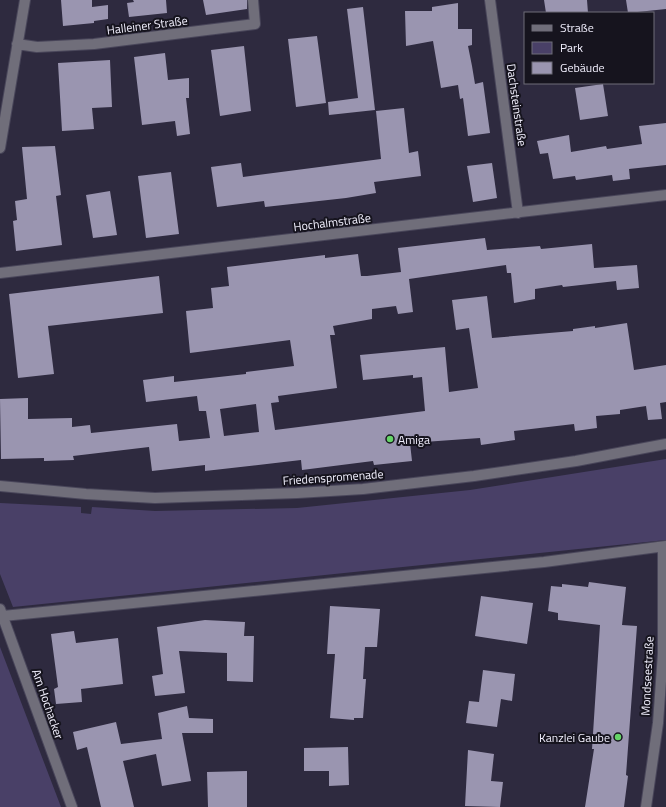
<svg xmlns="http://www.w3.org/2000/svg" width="666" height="807" font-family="'Titillium Web',sans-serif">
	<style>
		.green { fill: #494067 }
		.building { fill: #9a95b0; fill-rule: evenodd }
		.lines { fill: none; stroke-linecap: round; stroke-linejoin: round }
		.minor-casing { stroke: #49465a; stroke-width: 12 }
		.minor { stroke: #706e7a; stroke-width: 10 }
		.poi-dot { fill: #65d467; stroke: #16141e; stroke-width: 1.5 }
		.labels { text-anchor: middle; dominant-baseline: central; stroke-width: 4; stroke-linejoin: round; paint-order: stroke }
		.street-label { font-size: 12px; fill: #f2f0fe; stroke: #16141e }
		.poi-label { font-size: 12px; fill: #f2f0fe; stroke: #16141e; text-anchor: start }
	</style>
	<rect width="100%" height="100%" fill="#2e2a3f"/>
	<!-- green -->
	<path class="green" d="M666,459v81l-653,67 -13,-33v-71l81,4v6l10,1 1,-7 63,4 142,-3 173,-18z
		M0,647l61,160h-61z"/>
	<!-- building -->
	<path class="building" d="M61,0h31v7l16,-2v14l-14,2v2l-31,3z
		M133,0h33l1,13 -38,4 -2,-14 7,-1z
		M203,0h44v9l-41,6z
		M544,0h43l1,13h-42z
		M626,0h40v9l-38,4z
		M458,3v26h14v16l-4,1 4,20 3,18 8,-2 7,51 -22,3 -5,-38 -3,1 -2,-14 -17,3 -8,-47 -27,5 -1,-35h27v-4z
		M363,7l12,103 -46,5 -1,-13 30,-4 -11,-89z
		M317,36l9,67 -30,4 -8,-68z
		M244,46l7,65 -31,5 -9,-66z
		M165,53l3,27 21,-2v20h-3l4,36 -13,2 -2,-15 -33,4 -8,-68z
		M110,60l2,47 -20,1 2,21 -32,2 -4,-68z
		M603,84l5,32 -28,4 -5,-32z
		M404,108l5,45 9,-2 3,25 -47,6 2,11 -30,5 -81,9 -1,-6 -47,6 -6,-40 30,-4 2,14 138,-18 -5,-48z
		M666,123v42l-37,4 1,10 -17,2 -1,-6 -36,5 -1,-4 -22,3 -5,-26 -8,1 -3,-13 32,-6 2,17 35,-6 1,3 35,-5 -3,-18z
		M55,146l6,49 -5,1 6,49 -46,6 -3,-30 4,-1 -2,-19 12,-2 -5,-52z
		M492,163l5,35 -24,4 -6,-36z
		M171,172l8,62 -33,4 -8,-62z
		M110,191l7,44 -24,3 -7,-43z
		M485,238l2,12 53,-4 1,3 51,-5 2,24 43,-3 2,23 -22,2 -1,-9 -53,6 -1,-2 -27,4v10l-21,4 -3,-30h-4l-1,-8 -97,14 4,33 -15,2 -2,-8 -24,3v10l-39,7 2,9h-5l7,53 -59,8 1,6 -8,1 4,27 150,-19 -3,-34 -9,1v-3l-50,5 -3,-25 85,-8 4,45 29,-4 -9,-60 -13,2 -4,-30 35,-4 5,42 81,-7v-2l22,-3v2l32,-5 7,47 32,-5v37l-6,1 2,16 -14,1 -2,-14 -26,4v4l-24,2 1,12 -22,3 -1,-7 -60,7 1,9 -34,5 -1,-7 -70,5 2,18 -38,4 -1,-4 -71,9 -1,-10 -96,11v-6l-53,6 -3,-24 -76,9 1,4 -30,1v-3l-43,1 -1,-60 28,-1v21l44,-1v9l18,-2 1,8 86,-9 2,17 31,-3 -4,-27h-7l-2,-15 -51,6 -3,-22 31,-4v6l72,-8v-2l48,-6 -4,-26 -100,13 -4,-42 27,-3 -2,-20 18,-2 -2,-19 98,-12v3l33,-4 3,22h6l34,-4 -3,-24zM256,404l3,28 -35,4 -4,-27z
		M159,276l4,37 -115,13 6,48 -36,4 -9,-84z
		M589,582l37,5 -4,38 15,1 -11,149 2,1 -4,31h-39l9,-58h-2l8,-124 -42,-5v-7l-10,-2 3,-25 11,1v-3l26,3z
		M481,596l52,7 -6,41 -52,-8z
		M330,606l50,3 -3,38h-12l-2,32h3l-3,39h-9v2l-24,-2 5,-64h-8z
		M205,620l40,2 -1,14h10l-1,46 -26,-1v-28l-48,-2 6,42 -30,3 -3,-20 11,-2 -6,-47z
		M74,631l2,12 42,-5 5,46 -42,5 1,13 -26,2 -2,-15 4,-2 -7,-53z
		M483,670l32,4 -3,27 -11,-2 -4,28 -31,-4 3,-22 10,1z
		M187,706l2,12 24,1v14h-31l9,48 -29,5 -6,-32 -33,7 11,46h-33l-14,-60 -10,3 -4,-18 43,-10 5,22 41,-5 -4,-26z
		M348,747l1,38 -20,1v-15h-25v-23z
		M468,750l26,4 -3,27 12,1 -3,25 -35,-1z
		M247,771v36h-39l-1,-35z"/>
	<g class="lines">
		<defs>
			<path id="minor" d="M490,0l28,213
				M17,44l20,3 57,-3 161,-20 -2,-24
				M0,148l25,-148
				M0,273l666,-78
				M0,486l86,8 69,4 142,-5 66,-4 111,-13 102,-15 90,-17
				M0,609l72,198
				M3,616l541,-54 122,-16
				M646,807l12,-84 5,-70v-106"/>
		</defs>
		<!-- minor casing -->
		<use href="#minor" class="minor-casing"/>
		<!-- minor -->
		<use href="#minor" class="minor"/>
	</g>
	<!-- markers -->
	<g class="poi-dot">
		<circle cx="390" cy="439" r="4"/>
		<circle cx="618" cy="737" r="4"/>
	</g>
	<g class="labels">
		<!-- street labels -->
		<g class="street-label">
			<text transform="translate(147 25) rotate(-7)">Halleiner Straße</text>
			<text transform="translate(517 105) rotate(82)">Dachsteinstraße</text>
			<text transform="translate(332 222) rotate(-7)">Hochalmstraße</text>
			<text transform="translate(333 477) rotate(-4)">Friedenspromenade</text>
			<text transform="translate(647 676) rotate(-87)">Mondseestraße</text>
			<text transform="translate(48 704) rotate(71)">Am Hochacker</text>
		</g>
		<!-- poi labels -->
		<g class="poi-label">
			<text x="398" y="439">Amiga</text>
			<text x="610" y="737" text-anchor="end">Kanzlei Gaube</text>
		</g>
	</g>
	<!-- legend -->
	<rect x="524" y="12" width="130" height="72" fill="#16141e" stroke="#6e6c78"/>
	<rect x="532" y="25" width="20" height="6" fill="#706e7a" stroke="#6e6c78"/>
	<text x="560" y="32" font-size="12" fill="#f2f0fe">Straße</text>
	<rect x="532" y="42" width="20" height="12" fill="#494067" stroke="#6e6c78"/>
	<text x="560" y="52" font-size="12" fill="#f2f0fe">Park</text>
	<rect x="532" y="62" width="20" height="12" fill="#9a95b0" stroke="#6e6c78"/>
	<text x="560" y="72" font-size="12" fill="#f2f0fe">Gebäude</text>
</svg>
